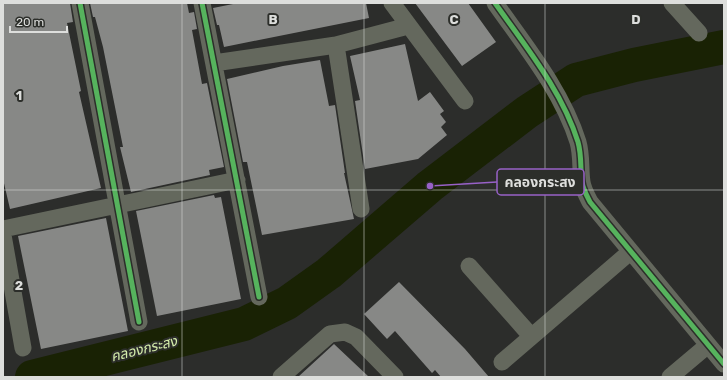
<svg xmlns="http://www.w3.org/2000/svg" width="727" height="380" font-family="Rubik,'Noto Sans Thai',sans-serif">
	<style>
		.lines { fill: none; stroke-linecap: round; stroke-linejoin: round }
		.river { stroke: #192204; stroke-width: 34 }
		.building { fill: #878886 }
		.street { stroke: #64685d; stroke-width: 17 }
		.cycleway-casing { stroke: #2c2e2a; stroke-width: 8 }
		.cycleway { stroke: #56b35d; stroke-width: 5 }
		.grid { fill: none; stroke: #dddedc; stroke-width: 1; stroke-opacity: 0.55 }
		.labels { text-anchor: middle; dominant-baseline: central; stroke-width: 4; stroke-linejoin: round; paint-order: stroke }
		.water-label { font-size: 14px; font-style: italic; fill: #d4ecab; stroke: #2c2e2a }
		.grid-label { font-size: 13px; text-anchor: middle; font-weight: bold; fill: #dddedc; stroke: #2c2e2a; stroke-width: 4; stroke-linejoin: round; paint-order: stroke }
		.leader { fill: none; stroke: #9861c8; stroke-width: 1.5 }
		.callout-dot { fill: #9861c8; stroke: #2c2e2a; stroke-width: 1.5 }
		.callout { fill: #2c2e2a; stroke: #9861c8; stroke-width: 1.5 }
		.callout-label { font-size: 14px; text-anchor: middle; font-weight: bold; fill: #dddedc }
	</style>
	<rect width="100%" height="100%" fill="#2c2d2b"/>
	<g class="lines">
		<!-- river -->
		<path class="river" d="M32,377l212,-53 43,-21 42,-30 101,-87 97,-74 49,-32 58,-15 90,-18"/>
	</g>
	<!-- building -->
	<path class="building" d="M3,3h67l3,19 -6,1 14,68 -2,1 22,96 -91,21 -7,-30z
		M90,3h97l2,10 5,-1 3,17 -5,1 10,54 5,-1 17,84 -15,3 1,5 -79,17 -11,-45h3l-20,-100 -8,-30h-2z
		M238,3h128l3,15 -145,29 -5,-22h-2l-4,-17z
		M415,3h53l28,39 -34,24z
		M405,44l13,57 12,-9 14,19 -4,3 6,8 -5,5 6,8 -29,24 -53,10 -10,-68 5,-1 -10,-44z
		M320,60l9,46 6,-1 10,68h-1l10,46 -92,16 -15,-73h-4l-16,-83 56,-13z
		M214,195l1,3 6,-1 20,102 -84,17 -21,-105z
		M106,218l22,113 -87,18 -23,-113z
		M399,282l66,67 24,28h-48l-6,-7 -3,3 -37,-42 -8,8 -23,-25z
		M334,344l35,33h-71z"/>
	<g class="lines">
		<!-- street -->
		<path class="street" d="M80,3l59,319
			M202,3l57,294
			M392,3l73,98
			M495,3c31,44 67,88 83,139 4,14 2,27 4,40 1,7 5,14 8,20l134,162
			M672,3l27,30
			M336,45l25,164
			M214,63l122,-18 72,-19
			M3,229l234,-49
			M3,235l20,113
			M469,266l62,70
			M502,362l128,-110
			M281,377l49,-43 15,-2 11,5 39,40
			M670,377l38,-32"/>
		<defs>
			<path id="cycleway" d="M80,3l59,319
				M202,3l57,294
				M495,3c31,44 67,88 83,139 4,14 2,27 4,40 1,7 5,14 8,20l134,162"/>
		</defs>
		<!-- cycleway casing -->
		<use href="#cycleway" class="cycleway-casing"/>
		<!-- cycleway -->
		<use href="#cycleway" class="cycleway"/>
	</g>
	<!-- grid -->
	<path class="grid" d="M182,3v374M364,3v374M545,3v374M3,190h721"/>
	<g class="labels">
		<!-- water labels -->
		<g class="water-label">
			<text transform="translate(144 349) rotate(-14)">คลองกระสง</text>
		</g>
	</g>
	<g class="grid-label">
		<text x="273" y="24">B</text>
		<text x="454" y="24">C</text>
		<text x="636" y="24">D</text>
		<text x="19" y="100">1</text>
		<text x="19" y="290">2</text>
	</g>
	<!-- callouts -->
	<path class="leader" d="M430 186L497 182"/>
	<circle class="callout-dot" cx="430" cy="186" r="4"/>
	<rect class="callout" x="497" y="169" width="87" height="26" rx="4"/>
	<g class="callout-label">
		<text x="540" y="187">คลองกระสง</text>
	</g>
	<!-- border -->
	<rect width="727" height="380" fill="none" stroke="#dddedc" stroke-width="8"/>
	<!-- scale -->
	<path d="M10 26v6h57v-6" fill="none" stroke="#dddedc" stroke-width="2"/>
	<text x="16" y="26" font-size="12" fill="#dddedc" stroke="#2c2e2a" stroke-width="3" paint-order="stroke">20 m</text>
</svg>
